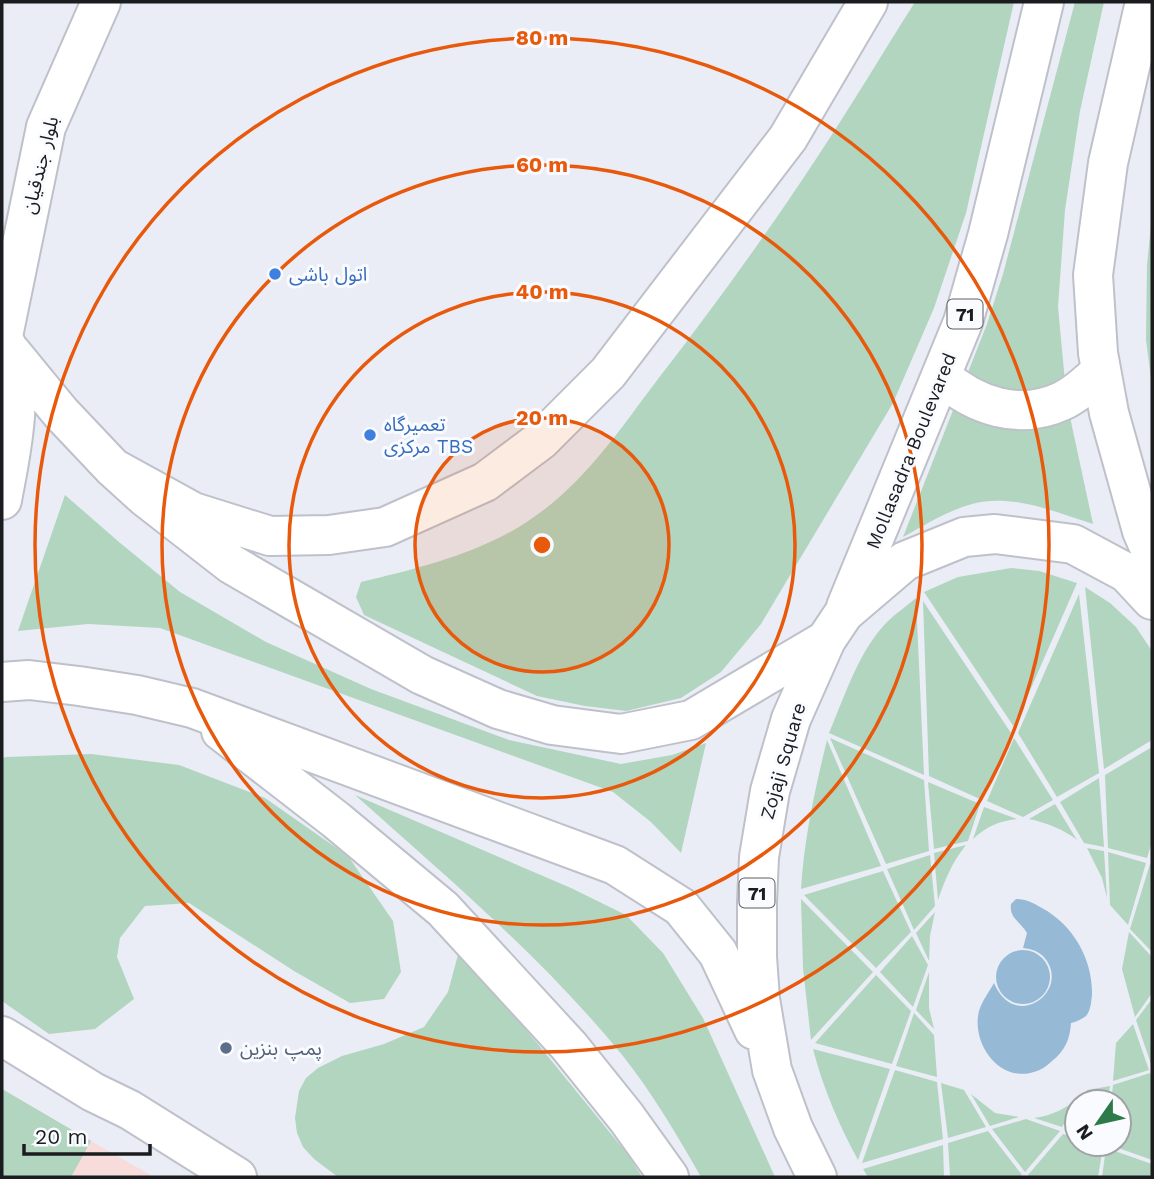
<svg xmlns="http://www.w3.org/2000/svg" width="1154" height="1179" font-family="'Work Sans','Noto Sans Arabic',sans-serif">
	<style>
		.commercial { fill: #f7dcdb }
		.green { fill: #b1d5bf }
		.water { fill: #96bad5 }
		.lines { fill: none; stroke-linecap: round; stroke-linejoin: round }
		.street-casing { stroke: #bec1ca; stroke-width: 42 }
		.secondary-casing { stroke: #bec1ca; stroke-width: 42 }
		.highway-casing { stroke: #bec1ca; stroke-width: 42 }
		.street { stroke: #fff; stroke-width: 38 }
		.secondary { stroke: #fff; stroke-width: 38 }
		.highway { stroke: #fff; stroke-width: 38 }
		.ring { fill: none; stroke: #e8590c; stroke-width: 3.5 }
		.shop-dot { fill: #3f7fe0; stroke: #f9fbfe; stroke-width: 2.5 }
		.service-dot { fill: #5c6f8a; stroke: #f9fbfe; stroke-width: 2.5 }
		.labels { text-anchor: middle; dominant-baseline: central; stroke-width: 6; stroke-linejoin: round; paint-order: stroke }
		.shield { fill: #f9fbfe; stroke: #5e5f62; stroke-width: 2 }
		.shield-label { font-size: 18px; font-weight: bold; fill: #1b1c1f }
		.street-label { font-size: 19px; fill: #1b1c1f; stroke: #f9fbfe }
		.shop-label { font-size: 19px; fill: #366cbe; stroke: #f9fbfe; text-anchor: start }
		.service-label { font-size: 19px; fill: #4e5e75; stroke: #f9fbfe; text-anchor: start }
		.centre { fill: #e8590c; stroke: #f9fbfe; stroke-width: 3.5 }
		.ring-label { font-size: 21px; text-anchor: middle; font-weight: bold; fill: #e8590c; stroke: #f9fbfe; stroke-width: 6; stroke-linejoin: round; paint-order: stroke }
	</style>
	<rect width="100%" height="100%" fill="#eaedf6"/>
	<!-- commercial -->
	<path class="commercial" d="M2,1089l89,52 63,36h-152z"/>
	<!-- green -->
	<path class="green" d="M915,2h99l-48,211 -32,95 -41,95 -132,221 -40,48 -40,26 -55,13 -41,-5 -48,-10 -173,-81 -8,-18 5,-15c59,-14 124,-30 173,-65 51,-35 87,-89 124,-138 55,-71 108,-144 158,-220 34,-51 66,-105 99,-157z
		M1075,2h29l-24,109 -15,99 -7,97 9,96 26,121c-38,-12 -81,-31 -121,-20 -25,7 -47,21 -69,33l84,-213 16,-50z
		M1152,214v172l-6,-46 1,-75z
		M65,495l54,47 61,50 86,50 105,47 138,51 112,24 51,-9 34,-12 -25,110 -30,-31 -38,-30 -453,-164 -72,-4 -70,7z
		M1011,568l28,3 38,12 -63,144 -90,-135 34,-15z
		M1085,587l25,16 26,24 16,24v89l-48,29z
		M1079,594l20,179 -42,24 -39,-64z
		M916,598l8,177 -95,-42c16,-37 29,-81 58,-111 9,-9 20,-16 29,-24z
		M923,601l88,132 -29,67 -53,-24z
		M830,738l94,42 5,71 -43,13z
		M1014,738l39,62 -30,17 -36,-16z
		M827,740l54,126 -80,23c3,-50 14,-100 26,-149z
		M1152,747v95l-5,16 -39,-10 -3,-73z
		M91,754l88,11 86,33 83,58 45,65 8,51 -17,27 -34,4 -56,-32 -105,-68 -44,3 -25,32 -3,19 17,42 -39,30 -46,5 -47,-33v-243l4,-1z
		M1099,778l5,69 -20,-4 -24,-41z
		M928,782l52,22 -12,37 -34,8z
		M355,795l216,93 55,27 37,38 40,65 72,159h-74c-24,-42 -48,-83 -78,-121 -79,-97 -175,-178 -268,-261z
		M1055,804l22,36c-14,-11 -30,-17 -48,-21z
		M984,807l33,12c-18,2 -30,7 -44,20z
		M966,845c-14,17 -21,35 -28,55l-4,-47z
		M1087,848l17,3 3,47 -5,-20z
		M1108,852l38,11 -18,62 -18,-20z
		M930,855l5,51 -21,24 -27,-61z
		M1150,864l2,1v87l-22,-23z
		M883,871l28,61 -35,36 -72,-73z
		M801,899l72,73 -62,68 -8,-72z
		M935,912l-5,24 -1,25 -13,-28z
		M1129,932l23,25v36l-17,24 -13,-48z
		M912,936l16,29 -15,42 -33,-35z
		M459,951l78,92 92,113 13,21h-304l-24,-18 -11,-12 -6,-14 -2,-15 4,-27 7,-13 12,-10 24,-12 42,-12 40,-17 24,-35z
		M929,972v36l5,21 -18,-19z
		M876,975l35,36 -19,53 -77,-21z
		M1152,999v68l-16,-47z
		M914,1013l20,22 3,42 -41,-11z
		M1133,1024l16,46 -36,11 3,-38z
		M813,1049l77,20 -32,91c-19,-35 -35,-72 -45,-111z
		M895,1070l42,12 6,57 -81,24z
		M1150,1073l2,5v82l-45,-16h12v-42h-8l2,-17z
		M941,1083l23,7 22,37 -38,11z
		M1110,1086l-2,16h-27l6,-12z
		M2,1089l89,52 -20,36h-69z
		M971,1094l24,19 24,4 -29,9z
		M1081,1095l-19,32 -28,-9c17,-2 34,-10 47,-23z
		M1026,1119l34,12 -35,41 -33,-43z
		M988,1131l34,44 -3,2h-69l-2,-34z
		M1063,1134l14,4v6h17l9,3 -5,30h-69l-1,-2z
		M943,1145l1,32h-76l-5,-8z
		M1106,1148l46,16v13h-50z"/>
	<!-- water -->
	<path class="water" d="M1016,899c11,0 17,4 26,9 31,17 51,51 50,87 -1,7 -1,15 -6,21 -4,3 -10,6 -15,7 -1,16 -6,28 -19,38 -5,5 -11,9 -18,11 -35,11 -63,-29 -55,-61 3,-10 10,-19 15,-28 20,48 74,11 53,-22 -6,-9 -14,-12 -24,-13l4,-15c-7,-12 -18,-15 -16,-29z
		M996 977a27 27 0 1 1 54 0a27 27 0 1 1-54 0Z"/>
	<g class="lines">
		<defs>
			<path id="street" d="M2,1036l91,56 37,18 107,67"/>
			<path id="secondary" d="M3,336l43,-209 55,-125
				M2,500c9,-49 25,-115 1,-162"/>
			<path id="highway" d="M1145,2l-37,161 -15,112 5,78 11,60 33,118 10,23
				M11,352l50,61 52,55 32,29 86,67 191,111 76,34 54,16 69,9 70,-14 135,-80
				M941,376c34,30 78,45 121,25 15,-7 27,-19 39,-30
				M113,468l80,44 77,24 59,-1 56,-8 100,-45 56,-42 67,-67 180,-235 80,-136
				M846,607l117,-285 25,-88 56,-232
				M2,682l27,-2 50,6 58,9 55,13 423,157 66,42 37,46 36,77
				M221,731l115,89 107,89 126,137 57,71 43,60
				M817,1177l-24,-49 -21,-58 -12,-71 -3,-42v-55l2,-45 11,-66 21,-72 35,-79 18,-27 61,-52 59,-24 31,-3 78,10 54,29 25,27"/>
		</defs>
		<!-- street casing -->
		<use href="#street" class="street-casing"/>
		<!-- secondary casing -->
		<use href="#secondary" class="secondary-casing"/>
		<!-- highway casing -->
		<use href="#highway" class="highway-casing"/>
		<!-- street -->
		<use href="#street" class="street"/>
		<!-- secondary -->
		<use href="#secondary" class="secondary"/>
		<!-- highway -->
		<use href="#highway" class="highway"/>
	</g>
	<!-- distance rings -->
	<circle cx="542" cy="545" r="127" fill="#e8590c" fill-opacity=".12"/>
	<g class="ring">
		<circle cx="542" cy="545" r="127"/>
		<circle cx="542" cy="545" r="253"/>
		<circle cx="542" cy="545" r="380"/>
		<circle cx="542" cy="545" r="507"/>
	</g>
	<!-- markers -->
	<g class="shop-dot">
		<circle cx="275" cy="274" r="7"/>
		<circle cx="370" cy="435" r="7"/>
	</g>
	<circle class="service-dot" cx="226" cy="1048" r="7"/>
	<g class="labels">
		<!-- shield labels -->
		<g class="shield">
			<rect x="947.5" y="299.5" width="35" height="29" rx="5"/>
			<rect x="739.5" y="878.5" width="35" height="29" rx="5"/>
		</g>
		<g class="shield-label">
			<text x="965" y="314">71</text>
			<text x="757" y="893">71</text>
		</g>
		<!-- street labels -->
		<g class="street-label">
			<text transform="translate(40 165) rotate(-76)">بلوار جندقیان</text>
			<text transform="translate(911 451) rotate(-68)">Mollasadra Boulevared</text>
			<text transform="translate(783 761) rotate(-74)">Zojaji Square</text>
		</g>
		<!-- shop labels -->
		<g class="shop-label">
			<text x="289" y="274">اتول باشی</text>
			<text x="384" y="424">تعمیرگاه<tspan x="384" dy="22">مرکزی TBS</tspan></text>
		</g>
		<!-- service labels -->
		<g class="service-label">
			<text x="240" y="1048">پمپ بنزین</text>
		</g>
	</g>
	<circle cx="542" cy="545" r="10" class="centre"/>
	<g class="ring-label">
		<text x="542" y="45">80 m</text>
		<text x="542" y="172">60 m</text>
		<text x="542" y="299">40 m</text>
		<text x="542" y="425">20 m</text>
	</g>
	<!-- border -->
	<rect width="1154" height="1179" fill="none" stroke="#1b1c1f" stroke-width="7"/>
	<!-- north arrow -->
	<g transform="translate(1098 1123) rotate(236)"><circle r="33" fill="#f9fbfe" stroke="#a0a2a5" stroke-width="2"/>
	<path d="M0-5L12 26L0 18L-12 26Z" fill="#2e7a49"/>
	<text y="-10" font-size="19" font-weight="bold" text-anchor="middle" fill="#1b1c1f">N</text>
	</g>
	<!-- scale -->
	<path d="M24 1144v10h126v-10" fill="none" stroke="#1b1c1f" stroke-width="3.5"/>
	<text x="35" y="1144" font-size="21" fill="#1b1c1f" stroke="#f9fbfe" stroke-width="5" paint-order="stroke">20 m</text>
</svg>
